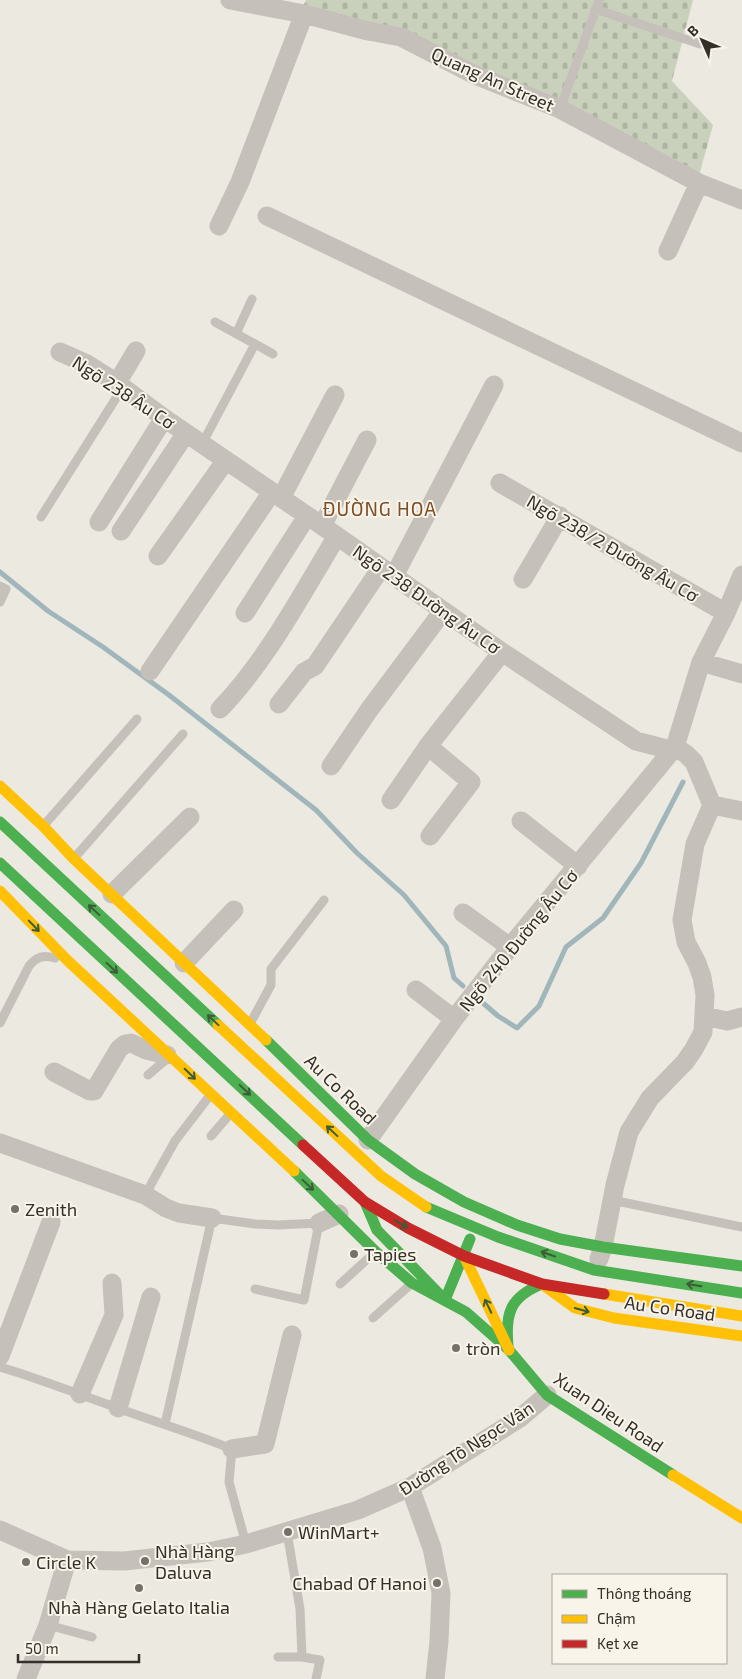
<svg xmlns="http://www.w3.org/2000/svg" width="742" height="1679" font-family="'Exo 2',sans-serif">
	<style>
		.cemetery { fill: url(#cemetery-stones) }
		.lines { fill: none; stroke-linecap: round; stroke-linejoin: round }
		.stream { stroke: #a0b6ba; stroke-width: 5 }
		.lane { stroke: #c5c1ba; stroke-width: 9 }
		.street { stroke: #c5c1ba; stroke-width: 19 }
		.fast { stroke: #4caf50; stroke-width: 11 }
		.slow { stroke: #ffc107; stroke-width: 11 }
		.jam { stroke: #c62828; stroke-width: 11 }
		.oneway { stroke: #3d5c37 }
		.poi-dot { fill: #757069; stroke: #f8f4e9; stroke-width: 2 }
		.labels { text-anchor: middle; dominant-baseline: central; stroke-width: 4; stroke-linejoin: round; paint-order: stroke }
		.street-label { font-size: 18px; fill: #352f29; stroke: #f8f4e9 }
		.poi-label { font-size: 18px; fill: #352f29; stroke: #f8f4e9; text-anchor: start }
		.neighbourhood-label { font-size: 19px; letter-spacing: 1px; fill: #7d4e2a; stroke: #f8f4e9 }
	</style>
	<defs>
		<pattern id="cemetery-stones" width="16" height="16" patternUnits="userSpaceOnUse" patternTransform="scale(1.25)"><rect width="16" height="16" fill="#c9d1bd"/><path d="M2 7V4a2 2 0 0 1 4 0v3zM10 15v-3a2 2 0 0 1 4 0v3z" fill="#adb4a2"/></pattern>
	</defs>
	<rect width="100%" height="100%" fill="#ece9e1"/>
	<!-- cemetery -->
	<path class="cemetery" d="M306,0h387l-21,81 41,44 -15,54 -167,-85 -230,-84z"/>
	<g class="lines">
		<!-- stream -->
		<path class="stream" d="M0,572l48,39 55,36 66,48 147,115 41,43 47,42 42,51 8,32 9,8
			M483,1003l15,13 19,12 22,-22 27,-59 37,-29 38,-55 42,-81"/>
		<!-- lane -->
		<path class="lane" d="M595,9l105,35
			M560,109l39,-109
			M236,334l16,-35
			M255,344l18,10
			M202,444l53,-100 -40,-22
			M41,517l82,-130
			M0,586l6,3 -6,13
			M45,824l92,-105
			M76,856l107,-122
			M251,1022l20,-37v-16l53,-69
			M0,1023l29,-57c8,-10 15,-11 26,-8
			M148,1075l21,-18
			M211,1136l20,-23
			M145,1195l30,-54 36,-47
			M612,1200l130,27
			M340,1284l33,-30
			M373,1318l37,-33
			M0,1367c38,11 75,26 112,39 40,15 81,27 120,43l-3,33 17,62
			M165,1424l47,-206 43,6 23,1 41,-2 -15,77 -49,-11
			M287,1532l13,77 2,48
			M48,1625l44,12
			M278,1657h24l18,3 -4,19"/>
		<!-- street -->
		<path class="street" d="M230,0l74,14 64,17 33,6 74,38 85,34 139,74 43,17
			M267,216l475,227
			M219,226l21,-44 64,-168
			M668,251l31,-68
			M60,352l27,12 30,19 47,35 173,118 165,116 134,89 31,8 8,-2 11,7 8,8 18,43 -17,39 -13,76 4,22 11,21 5,14 3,18 -2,37 -9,17 -9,13 -35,36 -21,34 -14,53 -12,62 -4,12
			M117,383l19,-32
			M500,483l226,130
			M281,498l54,-103
			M99,522l65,-104
			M322,526l45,-86
			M121,531l65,-98
			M158,556l68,-96
			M394,576l100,-191
			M523,579l37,-63
			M245,613l62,-97
			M701,662l41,12
			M150,671l122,-179
			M279,704l25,-32 11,-6 66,-98
			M220,709c48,-50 81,-114 117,-173
			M428,746l43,36 -41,54
			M331,766l38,-56 74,-99
			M391,800l37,-54 74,-94
			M712,805l30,6
			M521,821l57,45
			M112,894l78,-77
			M463,913l47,34
			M184,963l50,-53
			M416,990l38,29
			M704,1016l23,5 15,-4
			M54,1072l36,19h4l25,-42 6,-5 6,-1 15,7 21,5
			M368,1140l86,-121 56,-72 165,-200 26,-85 25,-49 16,-38
			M0,1143l145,52 21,13 13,5 33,5
			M319,1223l20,-9
			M0,1356l51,-134
			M80,1394l34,-79 -2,-32
			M118,1408l33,-111
			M232,1449l33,-5 27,-109
			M410,1487l22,61 9,45 -2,48 -4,38
			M0,1530l67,30 57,1 84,-9 38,-8 112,-34 52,-23 110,-69 27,-23
			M26,1679l22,-54 19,-65"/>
		<!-- fast -->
		<path class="fast" d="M0,822l218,203
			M0,863l303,282
			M266,1040l102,100 47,34 49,28 53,23 43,14 43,8 139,19
			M294,1171l82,81 36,31 54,29 43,38 38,45 126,80
			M365,1202l12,28 68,70 25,-61
			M426,1207l72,30 96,33 148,23
			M508,1346c-3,-33 2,-49 34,-62"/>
		<!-- slow -->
		<path class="slow" d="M0,786l43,40 31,33 192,181
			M0,891l67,69 227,211
			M218,1025l163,151 45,31
			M464,1256l45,94
			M542,1284l33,24 39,10 128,18
			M604,1294l138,22
			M673,1475l69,43"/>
		<!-- jam -->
		<path class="jam" d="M303,1145l62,57 43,26 56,28 78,28 62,10"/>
	</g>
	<!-- one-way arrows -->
	<defs><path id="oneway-shaft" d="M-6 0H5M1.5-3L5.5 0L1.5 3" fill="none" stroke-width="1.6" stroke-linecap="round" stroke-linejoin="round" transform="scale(1.25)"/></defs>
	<g class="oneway">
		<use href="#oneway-shaft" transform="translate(94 910) rotate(-137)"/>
		<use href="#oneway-shaft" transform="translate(34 926) rotate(46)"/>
		<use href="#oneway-shaft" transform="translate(112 968) rotate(43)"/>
		<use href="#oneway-shaft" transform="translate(213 1020) rotate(-137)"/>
		<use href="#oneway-shaft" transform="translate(190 1074) rotate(44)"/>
		<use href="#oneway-shaft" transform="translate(245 1090) rotate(43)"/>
		<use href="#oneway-shaft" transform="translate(332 1131) rotate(-137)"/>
		<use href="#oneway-shaft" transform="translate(308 1185) rotate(43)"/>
		<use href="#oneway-shaft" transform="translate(401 1224) rotate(31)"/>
		<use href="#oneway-shaft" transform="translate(548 1254) rotate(-161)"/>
		<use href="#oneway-shaft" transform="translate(694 1285) rotate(-171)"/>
		<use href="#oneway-shaft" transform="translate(488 1306) rotate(-116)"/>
		<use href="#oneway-shaft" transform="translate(582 1310) rotate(16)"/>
	</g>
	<!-- markers -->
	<g class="poi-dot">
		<circle cx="15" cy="1209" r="5"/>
		<circle cx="354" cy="1254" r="5"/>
		<circle cx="456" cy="1348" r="5"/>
		<circle cx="288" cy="1532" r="5"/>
		<circle cx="145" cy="1561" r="5"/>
		<circle cx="26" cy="1562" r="5"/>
		<circle cx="437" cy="1583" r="5"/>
		<circle cx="139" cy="1588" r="5"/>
	</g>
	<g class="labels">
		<!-- street labels -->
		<g class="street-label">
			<text transform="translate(493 79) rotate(24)">Quang An Street</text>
			<text transform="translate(124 392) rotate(33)">Ngõ 238 Âu Cơ</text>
			<text transform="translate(613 548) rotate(30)">Ngõ 238/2 Đường Âu Cơ</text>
			<text transform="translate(427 599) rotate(35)">Ngõ 238 Đường Âu Cơ</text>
			<text transform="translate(518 940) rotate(-51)">Ngõ 240 Đường Âu Cơ</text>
			<text transform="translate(341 1089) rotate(44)">Au Co Road</text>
			<text transform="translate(670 1308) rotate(8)">Au Co Road</text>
			<text transform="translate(609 1412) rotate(34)">Xuan Dieu Road</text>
			<text transform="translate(466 1448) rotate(-33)">Đường Tô Ngọc Vân</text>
		</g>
		<!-- poi labels -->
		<g class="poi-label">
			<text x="25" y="1209">Zenith</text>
			<text x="364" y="1254">Tapies</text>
			<text x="466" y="1348">tròn</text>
			<text x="298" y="1532">WinMart+</text>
			<text x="155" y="1551">Nhà Hàng<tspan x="155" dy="21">Daluva</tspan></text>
			<text x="36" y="1562">Circle K</text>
			<text x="427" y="1583" text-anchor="end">Chabad Of Hanoi</text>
			<text x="139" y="1607" text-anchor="middle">Nhà Hàng Gelato Italia</text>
		</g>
		<!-- neighbourhood labels -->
		<g class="neighbourhood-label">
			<text x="380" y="508">ĐƯỜNG HOA</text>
		</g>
	</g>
	<!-- legend -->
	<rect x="552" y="1574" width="175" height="90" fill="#f8f4e9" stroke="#aaa59c"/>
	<rect x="562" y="1590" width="25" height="8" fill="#4caf50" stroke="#aaa59c"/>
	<text x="597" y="1599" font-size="15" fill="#352f29">Thông thoáng</text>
	<rect x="562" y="1615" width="25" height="8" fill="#ffc107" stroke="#aaa59c"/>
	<text x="597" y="1624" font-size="15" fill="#352f29">Chậm</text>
	<rect x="562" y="1640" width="25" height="8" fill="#c62828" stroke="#aaa59c"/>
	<text x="597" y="1649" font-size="15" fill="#352f29">Kẹt xe</text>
	<!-- north arrow -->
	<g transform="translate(702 40) rotate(315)" stroke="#f8f4e9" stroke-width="4" paint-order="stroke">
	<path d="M0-4L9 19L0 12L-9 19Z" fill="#352f29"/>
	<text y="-8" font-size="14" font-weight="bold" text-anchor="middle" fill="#352f29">B</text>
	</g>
	<!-- scale -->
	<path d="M18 1654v8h121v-8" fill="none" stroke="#352f29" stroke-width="2.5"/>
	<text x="25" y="1654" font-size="15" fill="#352f29" stroke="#f8f4e9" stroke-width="4" paint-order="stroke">50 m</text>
</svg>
